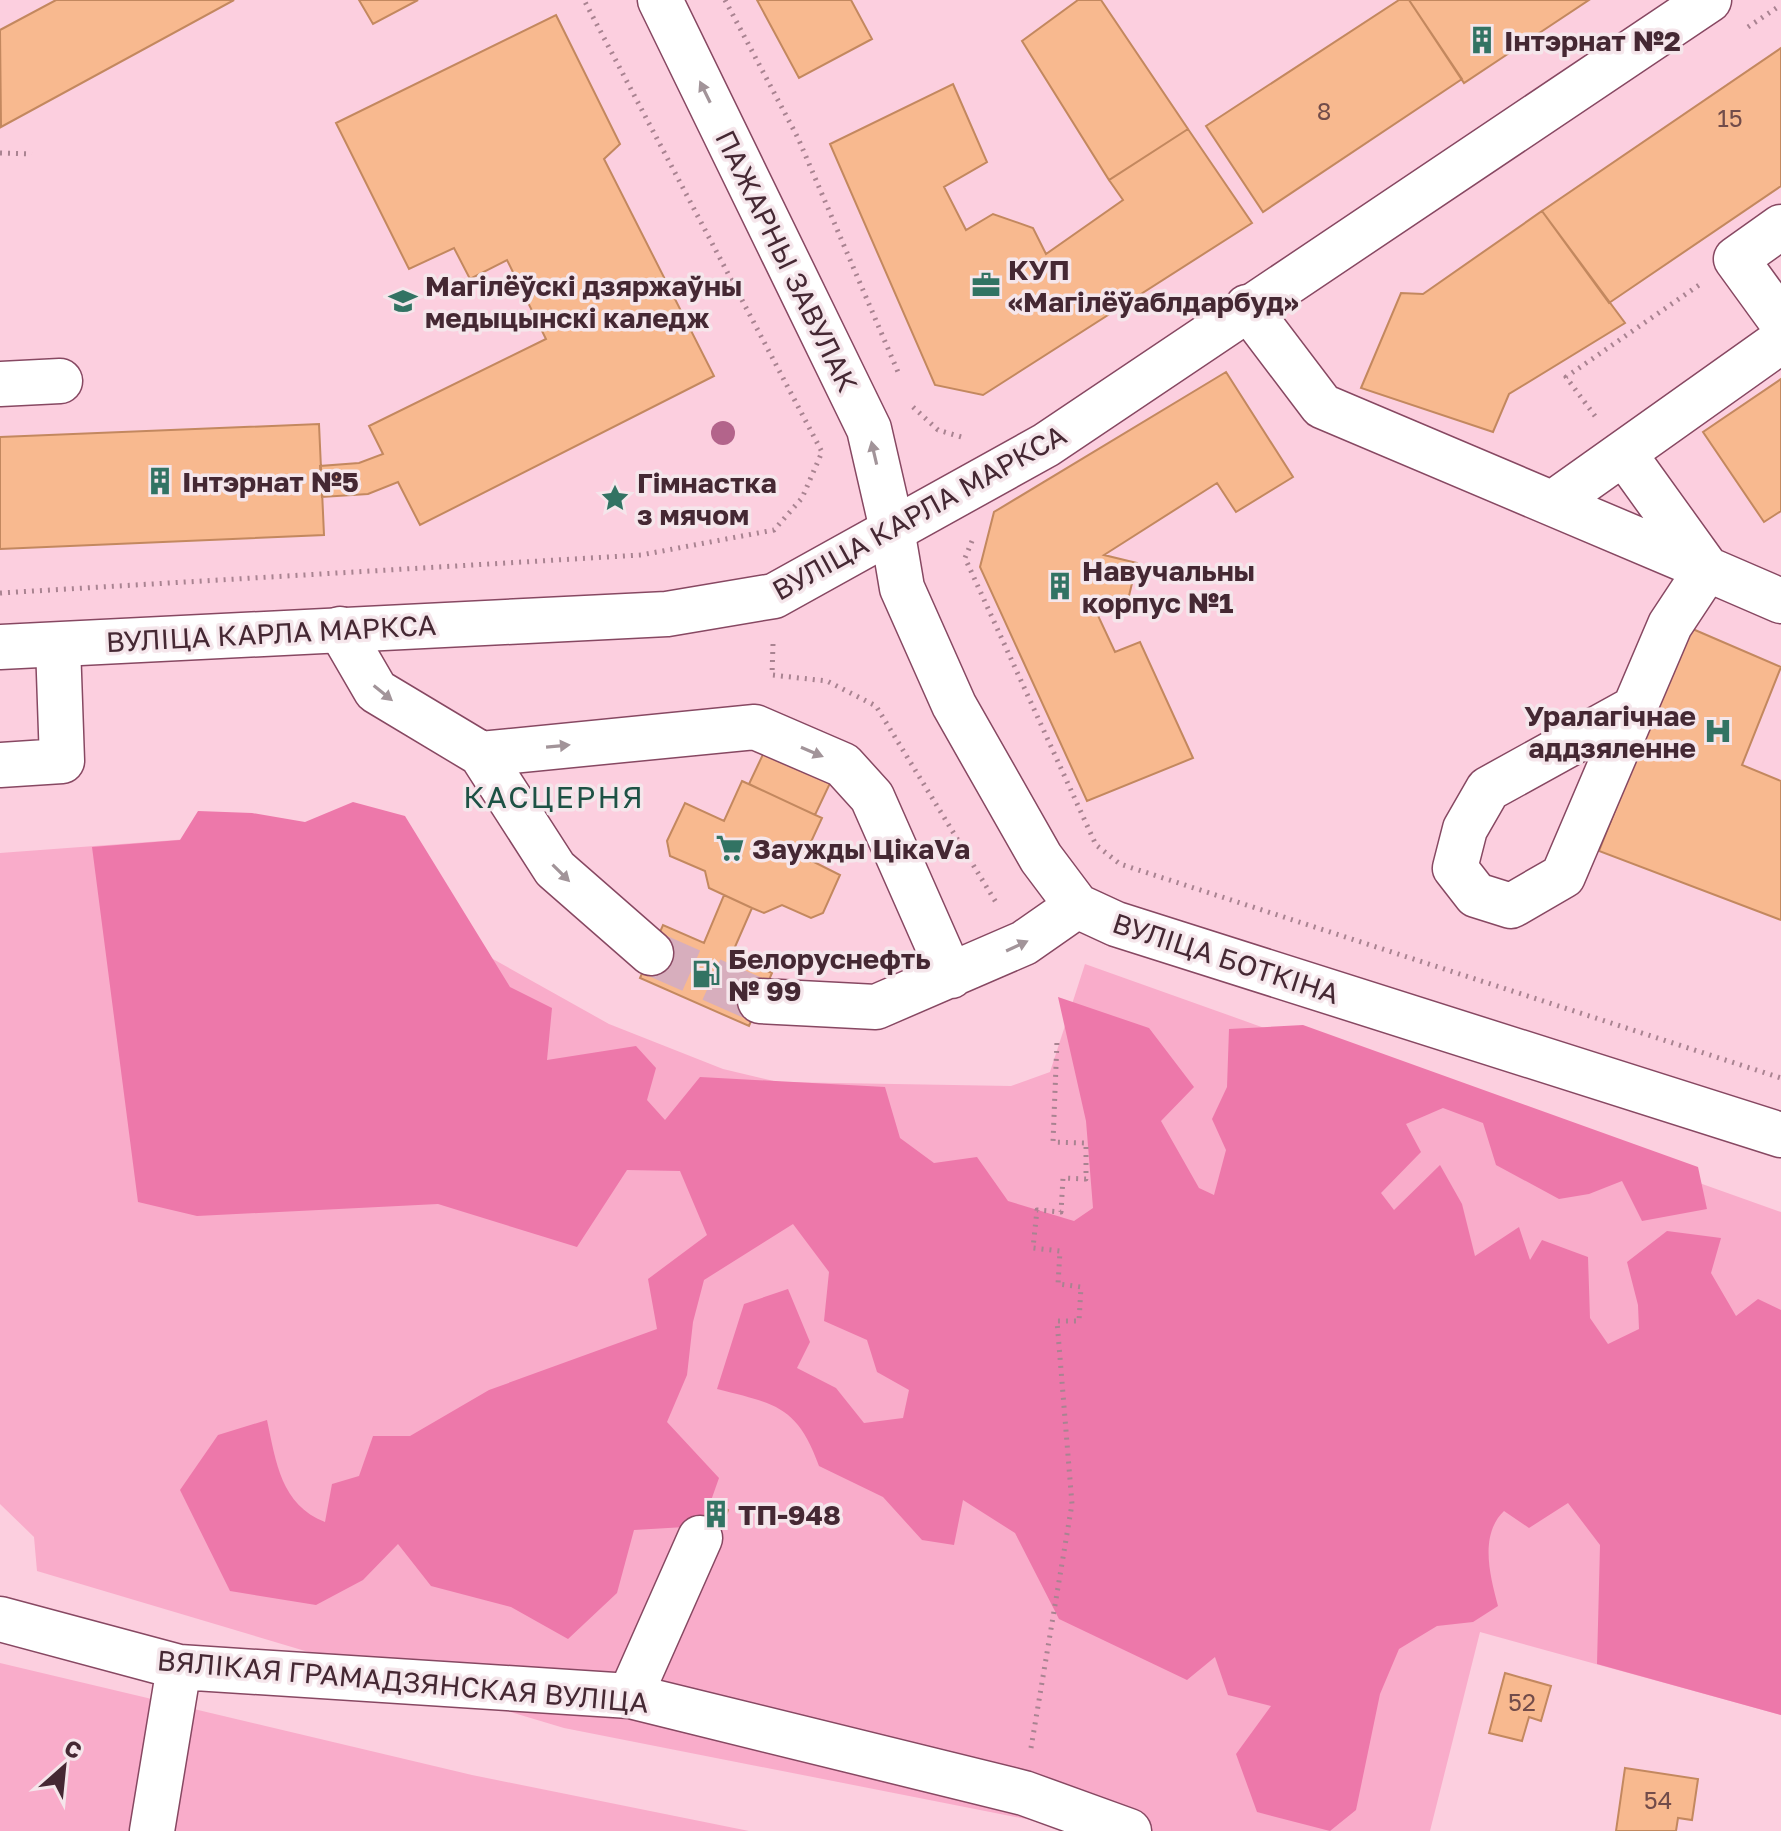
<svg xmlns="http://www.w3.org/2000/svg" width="1781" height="1831" font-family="'Golos Text',sans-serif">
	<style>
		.green { fill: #f9acca }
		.forest { fill: #ed78aa }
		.building { fill: #f8b98f; stroke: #c3885f; stroke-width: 2 }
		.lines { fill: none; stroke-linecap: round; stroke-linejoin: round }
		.minor-tunnel { stroke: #d7aebd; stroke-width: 44; stroke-dasharray: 44 22; stroke-linecap: butt }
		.minor-casing { stroke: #874862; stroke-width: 47 }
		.major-casing { stroke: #874862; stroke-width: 47 }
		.path { stroke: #a98391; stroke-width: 5; stroke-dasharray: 2 6; stroke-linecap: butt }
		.minor { stroke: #fff; stroke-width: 44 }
		.major { stroke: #fff; stroke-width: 44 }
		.tree { fill: #b3648b }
		.oneway { fill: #a29499 }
		.labels { text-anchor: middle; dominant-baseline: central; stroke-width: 7; stroke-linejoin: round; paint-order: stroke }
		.number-label { font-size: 24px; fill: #724c4a }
		.poi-label { font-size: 28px; font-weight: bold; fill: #452833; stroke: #f5e6eb; text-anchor: start }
		.street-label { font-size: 28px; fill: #452833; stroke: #f5e6eb }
		.neighbourhood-label { font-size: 30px; letter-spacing: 2px; fill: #1d5245; stroke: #f5e6eb }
	</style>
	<rect width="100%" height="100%" fill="#fccfdf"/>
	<!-- green -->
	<path class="green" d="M393,824l91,130 125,70 114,45 55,13 233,4 39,-14 35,-108 696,248v503l-301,-83 -50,199h-343l-523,-103 -527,-157 -3,-34 -34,-33v-651z
		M0,1663l472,112 277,56h-749z"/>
	<!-- forest -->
	<path class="forest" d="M353,802l52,14 105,171 42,21 -5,52 89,-14 20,22 -9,32 18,20 35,-43 185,10 15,51 34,25 43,-6 31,44 66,20 19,-13 -7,-87 -28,-124 91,31 45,59 -33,34 38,67 15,7 12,-45 -14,-31 15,-32 2,-58 74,-4 395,142 9,42 -65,12 -20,-40 -33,13 -30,5 -63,-34 -13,-42 -40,-15 -37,16 15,28 -40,41 13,17 46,-45 22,39 13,52 44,-29 11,33 12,-20 46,17 2,61 18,26 31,-15 -1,-24 -11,-43 40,-31 54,7 -10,35 25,43 22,-17 23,11v405l-184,-51 3,-119 -32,-42 -39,25 -25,-17c-25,24 -14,65 -6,95l-25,16 -36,4 -38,23 -19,45 -24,116 -26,21 -73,-19 -21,-58 35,-48 -43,-11 -13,-38 -28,23 -128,-61 -44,-86 -52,-33 -9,45 -32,-5 -39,-43 -64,-31c-22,-61 -44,-62 -102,-77l27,-85 44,-15 22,53 -13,26 39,20 28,35 39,-5 6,-28 -32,-18 -10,-32 -43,-19 5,-49 -36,-48 -89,56 -11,42 -6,53 -20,47 52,56 -17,48 -68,4 -17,63 -49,46 -57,-32 -80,-21 -33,-42 -35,36 -47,25 -86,-14 -50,-101 38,-55 49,-15c9,42 14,85 58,102l7,-38 27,-8 14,-40h37l79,-46 168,-61 -9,-50 59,-44 -27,-64 -53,-1 -50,77 -139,-43 -241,12 -59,-14 -46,-355 88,-7 18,-29 54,2 53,9z"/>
	<!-- building -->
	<path class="building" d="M56,0h178l-233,127 -1,-97z
		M359,0h59l-45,24z
		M757,0h94l21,39 -73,39z
		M1078,0h23l87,129 -79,51 -87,-139z
		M1399,0h10l53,79 -199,133 -57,-86z
		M1409,0h180l-125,83z
		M556,15l64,129 -16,15 110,217 -294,149 -22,-43 -30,12 -46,3 -2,-31 39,-3 24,-9 -14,-28 177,-87 -39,-79 -37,19 -16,-31 -45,21 -73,-146z
		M1781,48v138l-172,117 -67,-92z
		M953,84l34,78 -43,25 22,43 27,-16 40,14 13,26 77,-54 -14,-20 79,-51 64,94 -269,172 -48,-10 -105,-241z
		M1542,211l83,112 -116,71 -16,38 -132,-44 40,-95 22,1z
		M1226,372l67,105 -57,35 -19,-29 -113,72 33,8 -12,49 -32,-7 22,47 25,-10 53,116 -106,43 -107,-234 14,-55z
		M1781,379v132l-17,11 -61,-90z
		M319,424l5,111 -324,14v-112z
		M1688,627l93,40 -39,98 39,16v139l-182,-69z
		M1688,627l93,40 -39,98 39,16v139l-182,-69z
		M766,748l66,31 -17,36 -66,-31z
		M742,781l80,37 -18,39 36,18 -17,38 -12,5 -29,-13 -18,8 -12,-5 -43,-20 -4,-17 -35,-15 -3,-15 18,-38 39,18z
		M724,895l28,13 -21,48 41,17 -23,53 -109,-48 23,-53 41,18z
		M710,1501l18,9 -6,16 -18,-8z
		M1505,1673l46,13 -10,35 -12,-4 -7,24 -33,-8z
		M1625,1768l73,11 -6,41 -14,-2 -2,13h-60z"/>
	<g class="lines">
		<!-- minor-tunnel -->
		<path class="minor-tunnel" d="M651,953l109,48"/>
		<defs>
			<path id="minor" d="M660,0l209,429 23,100 10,59 52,117 87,153 36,48 39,18 665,211
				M1781,227l-45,32 45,62
				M1247,307l75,99 385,163 -37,56 -107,251 -52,30 -35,-11 -21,-27 10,-39 23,-40 143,-79
				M0,384l60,-3
				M1625,455l82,114 74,32
				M1553,503l228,-162
				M340,629l36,62 105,63 74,115 96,84
				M481,754l274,-27 88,38 29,32 79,179
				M0,765l62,-4 -4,-116
				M760,1001l116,6 148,-64 53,-37
				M0,1619l179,48 451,29 394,97 105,38
				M630,1696l70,-158
				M152,1831l27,-164"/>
			<path id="major" d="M0,647l667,-33 107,-18 272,-151 663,-445"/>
		</defs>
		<!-- minor casing -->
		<use href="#minor" class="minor-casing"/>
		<!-- major casing -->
		<use href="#major" class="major-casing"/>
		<!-- path -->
		<path class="path" d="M725,0l73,138 100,234
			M1748,27l33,-22
			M0,153l32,1
			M913,407l25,23 27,8
			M1595,416l-29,-39 133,-92
			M972,541l-7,17 131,287 24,19 661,214
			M0,593l641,-38 133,-25 28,-32 20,-46 -238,-452
			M773,644l-1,31 55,6 49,25 121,198
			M1031,1748l41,-244 -15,-183h22l2,-34 -23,-3 2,-33 -27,-3 4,-38 24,2 2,-34 23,1v-36l-33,-1 4,-101"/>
		<!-- minor -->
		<use href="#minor" class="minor"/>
		<!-- major -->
		<use href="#major" class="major"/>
	</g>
	<!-- trees -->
	<circle class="tree" cx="723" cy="433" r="12"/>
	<!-- one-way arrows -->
	<defs><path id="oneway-solid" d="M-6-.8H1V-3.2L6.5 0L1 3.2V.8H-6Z" transform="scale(2)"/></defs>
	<g class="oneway">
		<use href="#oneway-solid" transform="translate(705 92) rotate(-116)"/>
		<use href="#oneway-solid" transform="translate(874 453) rotate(-103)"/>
		<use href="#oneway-solid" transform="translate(383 693) rotate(39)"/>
		<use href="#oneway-solid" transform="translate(558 746) rotate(-5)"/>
		<use href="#oneway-solid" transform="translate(812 752) rotate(23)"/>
		<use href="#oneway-solid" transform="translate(561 873) rotate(45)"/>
		<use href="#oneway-solid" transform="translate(1017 946) rotate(-25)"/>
	</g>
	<!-- icons -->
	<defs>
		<symbol id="building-bare" viewBox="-9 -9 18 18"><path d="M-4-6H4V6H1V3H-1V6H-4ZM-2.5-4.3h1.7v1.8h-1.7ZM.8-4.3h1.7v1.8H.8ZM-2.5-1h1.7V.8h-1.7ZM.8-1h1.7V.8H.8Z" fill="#327363" stroke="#f5e6eb" stroke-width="2.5" paint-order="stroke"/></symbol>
		<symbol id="office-bare" viewBox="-9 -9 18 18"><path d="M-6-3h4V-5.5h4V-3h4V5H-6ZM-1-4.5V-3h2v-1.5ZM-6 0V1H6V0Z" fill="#327363" stroke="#f5e6eb" stroke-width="2.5" paint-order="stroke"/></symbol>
		<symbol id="university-bare" viewBox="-9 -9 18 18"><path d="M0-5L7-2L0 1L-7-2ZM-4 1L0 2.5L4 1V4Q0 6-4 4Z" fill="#327363" stroke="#f5e6eb" stroke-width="2.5" paint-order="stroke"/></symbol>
		<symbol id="sight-bare" viewBox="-9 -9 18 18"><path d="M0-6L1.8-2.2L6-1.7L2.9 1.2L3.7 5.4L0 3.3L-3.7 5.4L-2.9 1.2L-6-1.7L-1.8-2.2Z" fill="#327363" stroke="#f5e6eb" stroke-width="2.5" paint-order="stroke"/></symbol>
		<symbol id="hospital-bare" viewBox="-9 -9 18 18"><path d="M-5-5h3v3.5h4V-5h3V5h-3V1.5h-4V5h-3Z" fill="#327363" stroke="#f5e6eb" stroke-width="2.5" paint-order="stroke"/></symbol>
		<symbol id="supermarket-bare" viewBox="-9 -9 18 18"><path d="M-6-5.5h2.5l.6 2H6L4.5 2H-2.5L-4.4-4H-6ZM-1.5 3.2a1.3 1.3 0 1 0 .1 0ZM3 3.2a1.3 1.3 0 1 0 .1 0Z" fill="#327363" stroke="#f5e6eb" stroke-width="2.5" paint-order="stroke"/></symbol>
		<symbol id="fuel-bare" viewBox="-9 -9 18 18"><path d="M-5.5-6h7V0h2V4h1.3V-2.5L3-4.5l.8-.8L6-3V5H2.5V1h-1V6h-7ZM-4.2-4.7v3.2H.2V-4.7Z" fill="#327363" stroke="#f5e6eb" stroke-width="2.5" paint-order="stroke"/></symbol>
	</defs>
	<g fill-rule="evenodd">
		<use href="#building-bare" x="1462" y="20" width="40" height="40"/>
		<use href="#office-bare" x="966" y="265" width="40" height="40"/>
		<use href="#university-bare" x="383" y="281" width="40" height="40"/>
		<use href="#building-bare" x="140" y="461" width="40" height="40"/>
		<use href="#sight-bare" x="595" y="478" width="40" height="40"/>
		<use href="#building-bare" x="1040" y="566" width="40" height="40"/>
		<use href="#hospital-bare" x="1698" y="711" width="40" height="40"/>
		<use href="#supermarket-bare" x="710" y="828" width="40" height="40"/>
		<use href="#fuel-bare" x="686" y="954" width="40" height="40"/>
		<use href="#building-bare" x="696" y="1494" width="40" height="40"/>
	</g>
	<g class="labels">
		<!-- number labels -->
		<g class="number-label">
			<text x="1324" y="110">8</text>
			<text x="1730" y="117">15</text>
			<text x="1522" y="1701">52</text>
			<text x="1658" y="1799">54</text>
		</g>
		<!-- poi labels -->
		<g class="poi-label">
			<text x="1504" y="40">Інтэрнат №2</text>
			<text x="1008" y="269">КУП<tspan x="1008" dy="32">«Магілёўаблдарбуд»</tspan></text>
			<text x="425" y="285">Магілёўскі дзяржаўны<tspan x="425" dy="32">медыцынскі каледж</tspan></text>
			<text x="182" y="481">Інтэрнат №5</text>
			<text x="637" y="482">Гімнастка<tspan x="637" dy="32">з мячом</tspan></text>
			<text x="1082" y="570">Навучальны<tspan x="1082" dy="32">корпус №1</tspan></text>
			<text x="1696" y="715" text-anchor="end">Уралагічнае<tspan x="1696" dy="32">аддзяленне</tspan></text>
			<text x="752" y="848">Заужды ЦікаVа</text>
			<text x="728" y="958">Белоруснефть<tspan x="728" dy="32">№ 99</tspan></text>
			<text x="738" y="1514">ТП-948</text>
		</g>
		<!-- street labels -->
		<g class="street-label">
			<text transform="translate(787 261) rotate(64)">ПАЖАРНЫ ЗАВУЛАК</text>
			<text transform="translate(919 512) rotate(-29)">ВУЛІЦА КАРЛА МАРКСА</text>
			<text transform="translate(271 633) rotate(-3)">ВУЛІЦА КАРЛА МАРКСА</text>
			<text transform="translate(1226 958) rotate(18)">ВУЛІЦА БОТКІНА</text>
			<text transform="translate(403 1681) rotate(5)">ВЯЛІКАЯ ГРАМАДЗЯНСКАЯ ВУЛІЦА</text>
		</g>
		<!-- neighbourhood labels -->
		<g class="neighbourhood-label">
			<text x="554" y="797">КАСЦЕРНЯ</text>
		</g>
	</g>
	<!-- north arrow -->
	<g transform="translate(64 1767) rotate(27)" stroke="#f5e6eb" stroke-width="6" paint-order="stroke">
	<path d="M0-6L14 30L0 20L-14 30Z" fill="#452833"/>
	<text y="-12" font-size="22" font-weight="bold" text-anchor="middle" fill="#452833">С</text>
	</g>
</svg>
